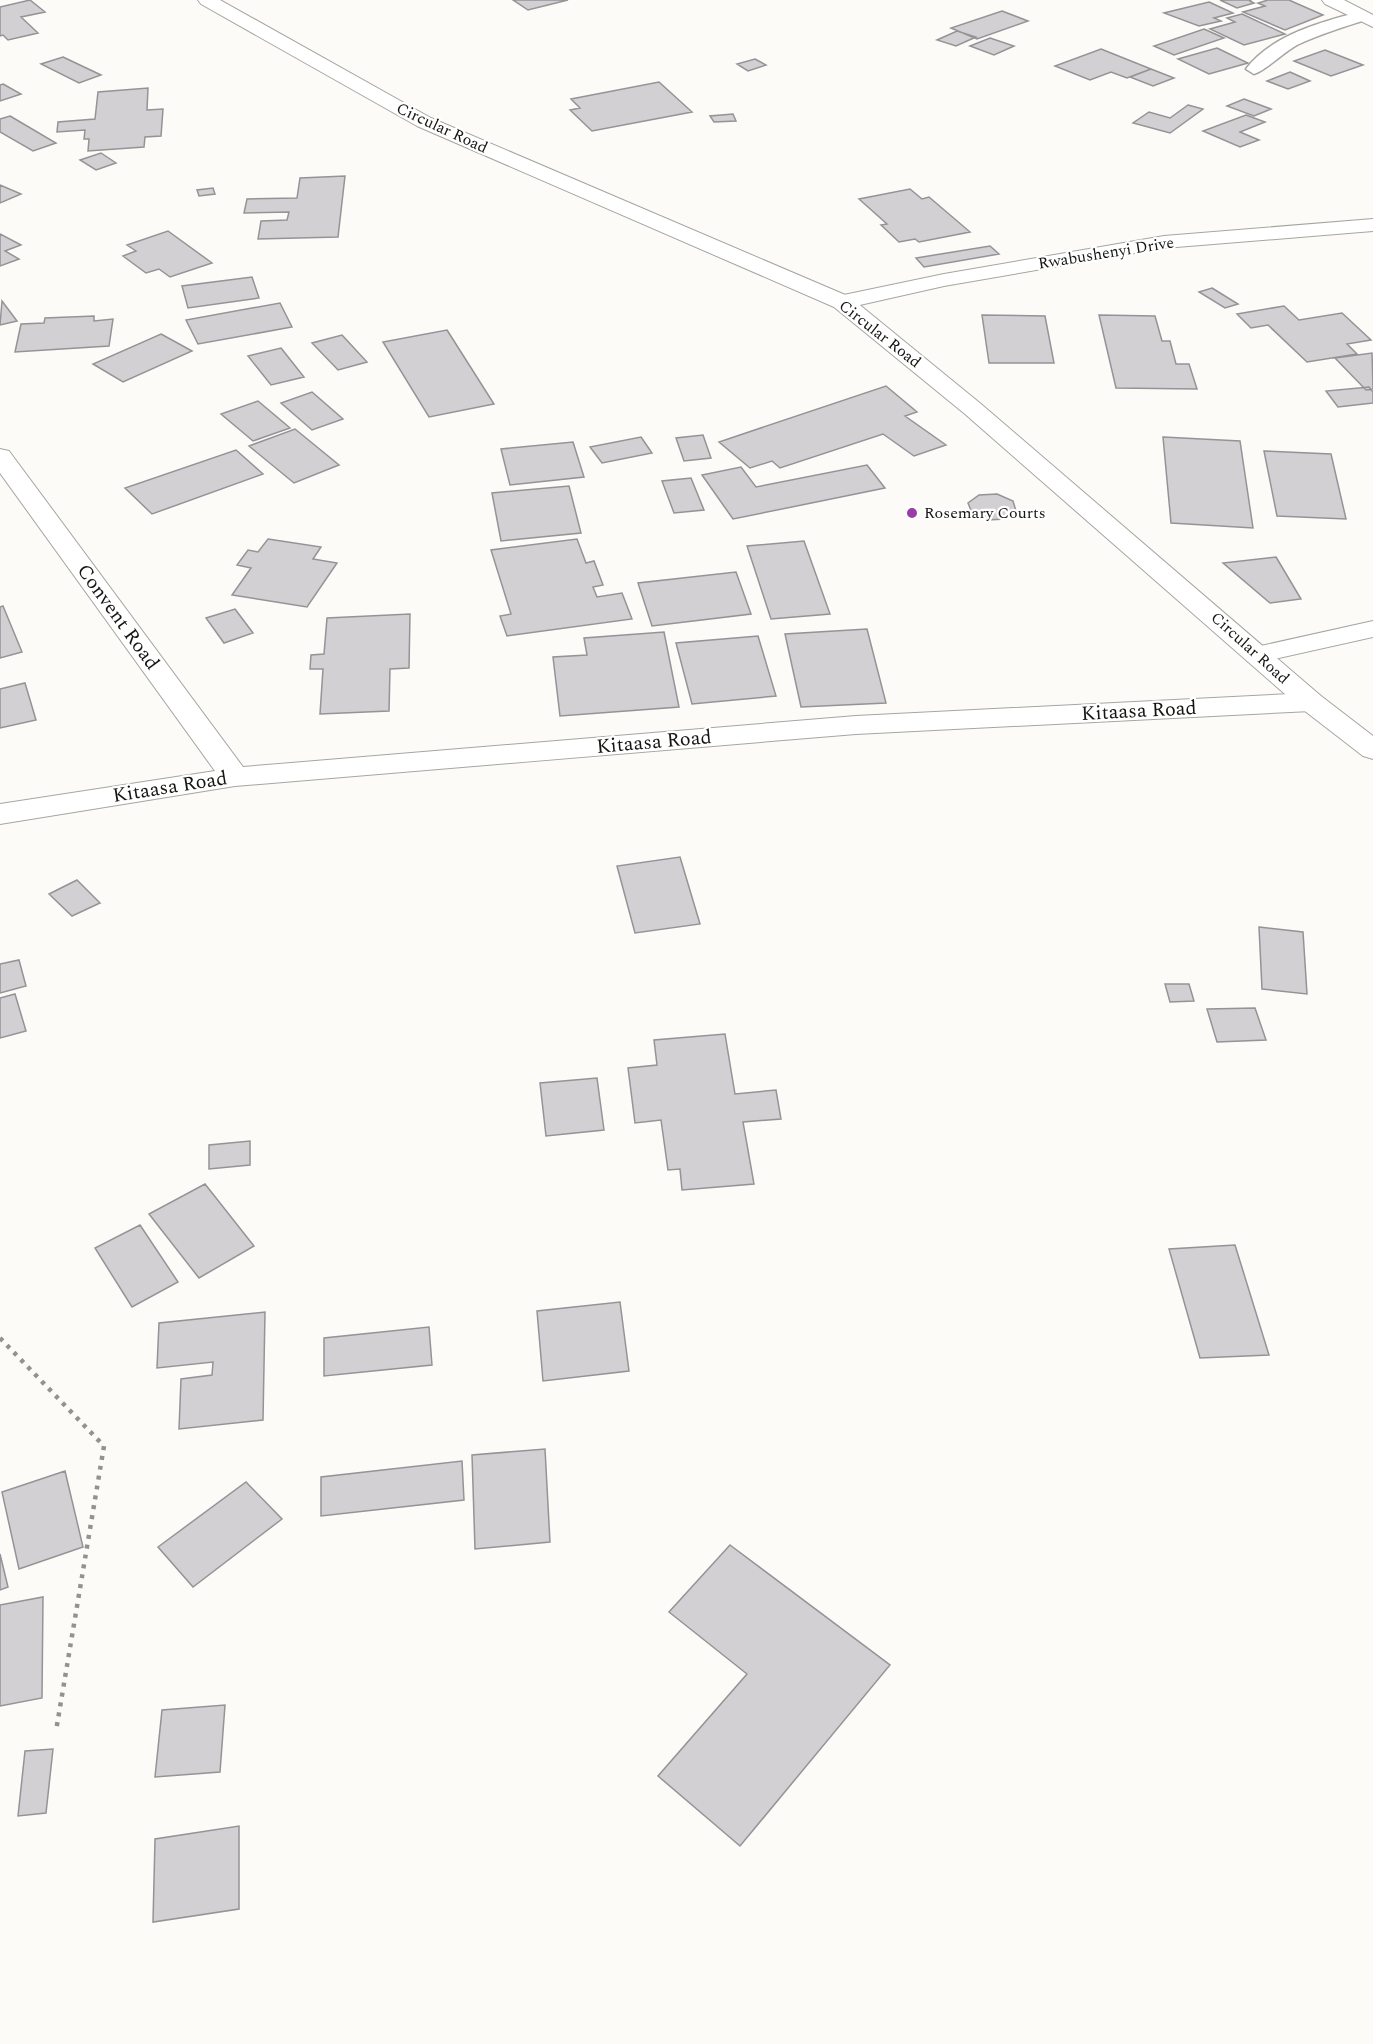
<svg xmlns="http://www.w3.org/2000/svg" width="1373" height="2044" font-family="Spectral,serif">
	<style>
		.building { fill: #d2d0d3; stroke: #959396; stroke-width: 1.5 }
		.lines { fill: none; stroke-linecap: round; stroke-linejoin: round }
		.lane-casing { stroke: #a7a5a2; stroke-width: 3 }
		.street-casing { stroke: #a7a5a2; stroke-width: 2 }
		.secondary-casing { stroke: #a7a5a2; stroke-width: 2 }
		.path { stroke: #93928e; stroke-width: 4.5; stroke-dasharray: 4 6; stroke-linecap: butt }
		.lane { fill: #fff; fill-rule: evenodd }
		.street { fill: #fff; fill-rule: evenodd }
		.secondary { fill: #fff; fill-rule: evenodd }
		.poi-dot { fill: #983da8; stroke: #fff; stroke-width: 2 }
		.labels { text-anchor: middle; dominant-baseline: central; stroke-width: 4.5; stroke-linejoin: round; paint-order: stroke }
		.far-street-label { font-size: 16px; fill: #151513; stroke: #fff }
		.far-poi-label { font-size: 16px; fill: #151513; stroke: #fff; text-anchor: start }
		.street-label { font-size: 20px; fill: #151513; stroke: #fff }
	</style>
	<rect width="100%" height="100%" fill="#fdfbf7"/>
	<!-- building -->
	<path class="building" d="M30,0l15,12 -24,5 17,16 -30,7 -5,-5 -3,1v-29z
		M513,0h55l-40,10z
		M1220,0h31l-1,1 4,2 -17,5z
		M1268,0h21l34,15 -38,15 -42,-18 22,-6 -7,-3z
		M1209,2l24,11 -19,5 7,3 -22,5 -35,-13z
		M1002,11l26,10 -51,18 -26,-11z
		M1242,14l43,20 -41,11 -34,-16 25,-7 -8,-4z
		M1204,29l20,9 -50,17 -20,-9z
		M957,31l19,6 -20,9 -19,-6z
		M990,38l24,8 -20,9 -24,-9z
		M1217,48l31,15 -39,11 -31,-15z
		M1101,49l50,20 -24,9 -16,-6 -21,8 -35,-14z
		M1325,50l38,15 -32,11 -37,-15z
		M63,57l38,18 -22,8 -38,-19z
		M755,59l11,6 -18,6 -11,-7z
		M1151,69l23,9 -21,8 -23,-9z
		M1290,72l20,9 -22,8 -21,-8z
		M659,82l33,30 -100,19 -22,-21 10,-2 -9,-9z
		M3,84l18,10 -21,7v-16z
		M148,88l-1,22 16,-1 -2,27 -16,1 -1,10 -56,4 1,-12h-5l1,-9 -28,2 1,-10 37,-3 3,-27z
		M1244,99l27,10 -17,7 -27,-10z
		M1188,105l15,4 -33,24 -37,-10 16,-11 21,6z
		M733,114l3,7 -22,1 -4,-6z
		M1246,115l19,7 -25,10 19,8 -19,7 -37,-16z
		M10,116l46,27 -23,8 -33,-19v-13z
		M101,153l15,10 -20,7 -16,-10z
		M345,176l-7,61 -80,2 3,-18 26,-1 2,-8 -45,1 3,-14 50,-1 3,-20z
		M0,185l21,9 -21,9z
		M213,188l2,6 -16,2 -2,-6z
		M910,189l12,10 7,-2 41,35 -51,10 -4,-3 -16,3 -18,-17 6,-1 -28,-25z
		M168,231l44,32 -42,14 -11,-8 -13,4 -23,-17 13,-5 -9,-6z
		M0,234l21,11 -16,6 14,8 -19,7z
		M990,246l9,8 -75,13 -8,-9z
		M252,277l7,21 -71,10 -6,-22z
		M1212,288l26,16 -13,4 -26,-16z
		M2,301l15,20 -17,4z
		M280,303l12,24 -94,17 -12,-24z
		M1284,306l15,14 43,-7 29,27 -24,4 10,10 -50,8 -39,-37 -17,3 -14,-14z
		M982,315l63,1 9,47h-65z
		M1099,315l56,1 7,25h8l6,23h13l8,25 -81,-1z
		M94,316v5l19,-2 -4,27 -94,6 6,-28 23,-1 1,-5z
		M447,330l47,74 -65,13 -46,-75z
		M161,334l31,17 -69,31 -30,-18z
		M342,335l25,27 -29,8 -26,-27z
		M281,348l23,29 -33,8 -23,-29z
		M1372,353l1,36 -7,1 -31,-32z
		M886,386l31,26 -12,4 41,29 -32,11 -31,-22 -103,34 -8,-7 -22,7 -31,-26z
		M1369,387l4,5v11l-35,4 -12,-16z
		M312,392l31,27 -31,11 -31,-27z
		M258,401l32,27 -37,13 -32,-27z
		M295,429l44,36 -45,18 -45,-37z
		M703,435l8,23 -27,3 -8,-23z
		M641,437l11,16 -50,10 -12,-16z
		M1163,437l77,4 13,87 -82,-5z
		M573,442l11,35 -74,8 -9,-36z
		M236,450l27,24 -111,40 -27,-26z
		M1264,451l67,3 15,65 -69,-3z
		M867,465l18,23 -152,31 -31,-44 39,-8 15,20z
		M691,478l13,32 -30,3 -12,-32z
		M569,486l12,47 -80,8 -9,-48z
		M997,494l16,7 3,10 -10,8 -19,1 -15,-7 -4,-10 11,-8z
		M268,539l53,8 -8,12 24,4 -30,44 -75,-12 19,-27 -14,-3 11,-15 10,2z
		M577,539l9,24 8,-2 9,24 -10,2 4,10 25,-4 10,26 -125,17 -7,-20 11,-2 -20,-64z
		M804,541l26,73 -59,5 -24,-73z
		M1276,557l25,42 -31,4 -47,-40z
		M736,572l15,42 -99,12 -14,-43z
		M3,606l19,46 -22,6v-51z
		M235,609l18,24 -29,10 -18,-25z
		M410,614l-1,54 -19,1 -1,42 -69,3 3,-45h-13l1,-14 13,-1 3,-36z
		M867,629l19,74 -85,4 -16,-73z
		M664,632l15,75 -119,9 -7,-59 34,-2 -3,-17z
		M758,636l18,60 -84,8 -16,-61z
		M25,683l11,37 -36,8v-39z
		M680,857l20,67 -65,9 -18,-67z
		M77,880l23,23 -28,13 -23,-22z
		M1259,927l44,5 4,62 -45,-5z
		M19,960l7,26 -26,7v-29z
		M1165,984h24l5,17 -24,1z
		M15,994l11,37 -26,7v-40z
		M1255,1008l11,32 -49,2 -10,-33z
		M725,1034l10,60 41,-4 5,29 -38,3 11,62 -72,6 -2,-21 -12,1 -7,-50 -26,3 -7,-55 29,-3 -3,-25z
		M597,1078l7,52 -58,6 -6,-53z
		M250,1141v24l-41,4v-24z
		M205,1184l49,62 -55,32 -50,-64z
		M140,1225l38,57 -46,25 -37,-59z
		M1235,1245l34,110 -69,3 -31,-109z
		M620,1302l9,69 -86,10 -6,-70z
		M265,1312l-2,108 -84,9 2,-50 31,-4 1,-13 -56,6 2,-45z
		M429,1327l3,38 -108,11v-38z
		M545,1449l5,93 -75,7 -3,-94z
		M462,1461l2,39 -143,16v-39z
		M65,1471l18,76 -64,22 -17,-77z
		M246,1482l36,37 -89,68 -35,-40z
		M730,1545l160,120 -150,181 -82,-70 89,-102 -78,-62z
		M0,1554l8,33 -8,3z
		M43,1597l-1,101 -42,8v-101z
		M225,1705l-5,67 -65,5 7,-67z
		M53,1749l-7,64 -28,3 7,-65z
		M239,1826v83l-86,13 2,-83z"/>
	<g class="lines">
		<defs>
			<path id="lane" d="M1363,11l8,5 -3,3c-24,8 -48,15 -71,26 -13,7 -32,26 -43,29l-8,-5c25,-34 78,-48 117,-58z"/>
			<path id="street" d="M1322,0h22l29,15v12l-48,-23z
				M1373,219v12l-209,17 -220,38 -102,23 -8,-2 -3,-5 3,-5 110,-23 220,-38z
				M0,449l9,2 234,316 613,-51 455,-23 10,3 4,6 -4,6 -10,3 -455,23 -621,52 -235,38v-20l215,-33 -215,-298z
				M1373,621v16l-116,26 -10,-2 -4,-6 4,-6z"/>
			<path id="secondary" d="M198,0h22l211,118 419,179 131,107 340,292 52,40v23l-10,-3 -62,-48 -336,-294 -131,-107 -417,-181 -216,-122z"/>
		</defs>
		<!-- lane casing -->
		<use href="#lane" class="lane-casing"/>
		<!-- street casing -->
		<use href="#street" class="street-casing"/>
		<!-- secondary casing -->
		<use href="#secondary" class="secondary-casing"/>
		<!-- path -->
		<path class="path" d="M0,1338l104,108 -48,285"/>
		<!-- lane -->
		<use href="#lane" class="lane"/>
		<!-- street -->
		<use href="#street" class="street"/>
		<!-- secondary -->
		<use href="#secondary" class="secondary"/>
	</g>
	<!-- markers -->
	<circle class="poi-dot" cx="912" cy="513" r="6"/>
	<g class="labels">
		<!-- far-street labels -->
		<g class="far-street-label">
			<text transform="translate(442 128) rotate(25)">Circular Road</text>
			<text transform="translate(1106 253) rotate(-9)">Rwabushenyi Drive</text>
			<text transform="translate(880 334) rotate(38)">Circular Road</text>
			<text transform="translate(1250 648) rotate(42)">Circular Road</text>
		</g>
		<!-- far-poi labels -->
		<g class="far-poi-label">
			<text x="924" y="513">Rosemary Courts</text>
		</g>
		<!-- street labels -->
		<g class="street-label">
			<text transform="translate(118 617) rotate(54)">Convent Road</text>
			<text transform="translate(1139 711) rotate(-3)">Kitaasa Road</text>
			<text transform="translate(654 742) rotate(-5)">Kitaasa Road</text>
			<text transform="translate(170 787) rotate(-9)">Kitaasa Road</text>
		</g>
	</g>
</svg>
